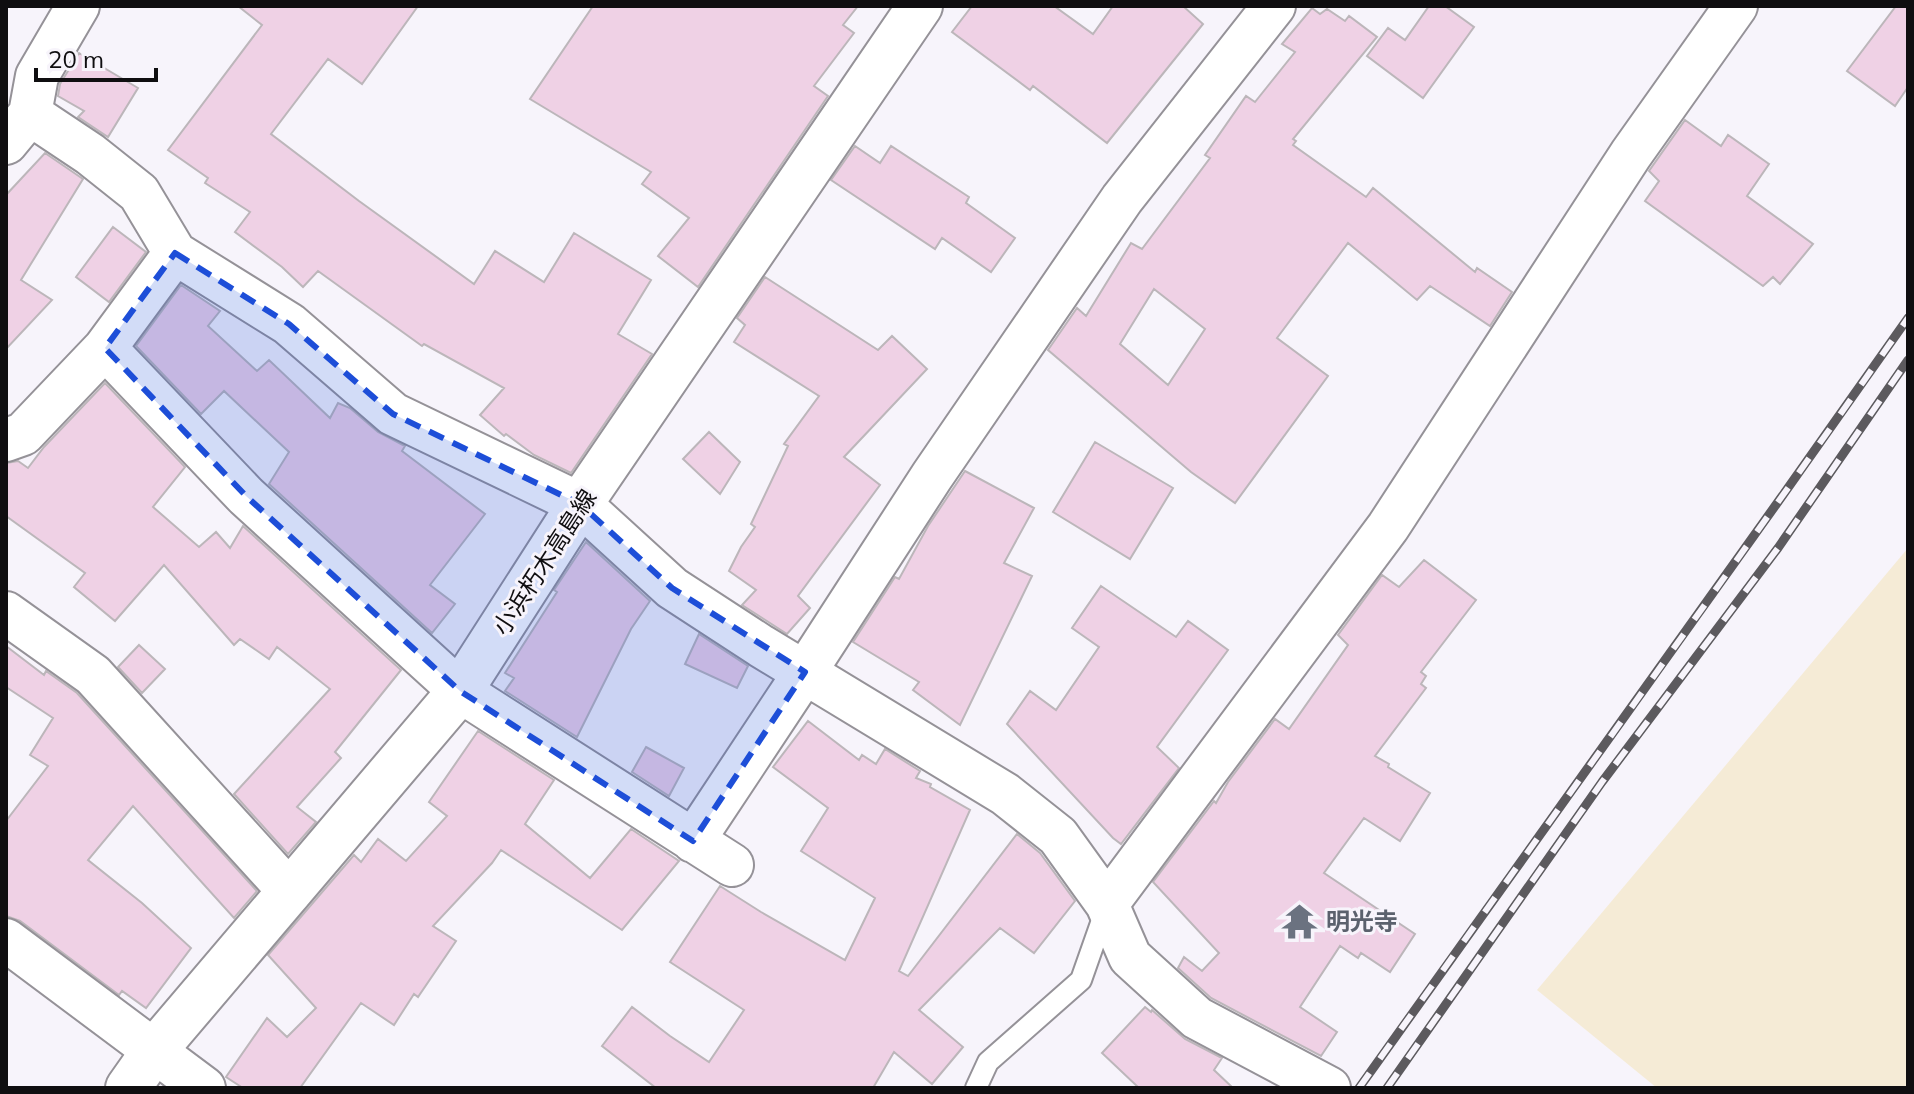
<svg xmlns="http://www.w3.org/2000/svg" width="1914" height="1094" font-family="Mulish,'Noto Sans JP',sans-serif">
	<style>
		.industrial { fill: #f5ebd6 }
		.building { fill: #efd1e5; stroke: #bcb6ba; stroke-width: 2; fill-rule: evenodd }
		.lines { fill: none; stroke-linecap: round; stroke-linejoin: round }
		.service-casing { stroke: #959298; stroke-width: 24 }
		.minor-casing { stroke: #959298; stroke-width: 46 }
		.primary-casing { stroke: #959298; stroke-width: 48 }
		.service { stroke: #fff; stroke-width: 20 }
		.minor { stroke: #fff; stroke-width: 42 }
		.primary { stroke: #fff; stroke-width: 44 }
		.rail-casing { stroke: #5c5a5e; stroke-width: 9 }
		.rail { stroke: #f7f4fb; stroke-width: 6; stroke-dasharray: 18; stroke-linecap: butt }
		.marked { fill: #1d4ed8; fill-opacity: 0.2; stroke: #1d4ed8; stroke-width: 6; stroke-dasharray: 16 10; stroke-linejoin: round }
		.labels { text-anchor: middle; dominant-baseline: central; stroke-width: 6; stroke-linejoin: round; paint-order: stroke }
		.street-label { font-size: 24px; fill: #0f0e10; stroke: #f7f4fb }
		.worship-label { font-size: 24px; font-weight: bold; fill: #5b616d; stroke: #f7f4fb; text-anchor: start }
	</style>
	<rect width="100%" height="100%" fill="#f7f4fb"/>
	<!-- industrial -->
	<path class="industrial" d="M1908,548v540h-251l-120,-98z"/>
	<!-- building -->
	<path class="building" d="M238,6h180l-56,78 -34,-25 -57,75 88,67 115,83 21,-33 49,31 30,-49 77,47 -33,54 34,20 -81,119 -37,-18 -28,-21 -2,2 -24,-21 24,-27 -80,-44 -2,2 -104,-75 -15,16 -21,-20 -47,-35 15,-20 -45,-29 3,-5 -40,-28 94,-125z
		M593,6h265l-15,19 11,8 -40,53 14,10 -130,191 -40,-31 31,-38 -47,-34 9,-12 -121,-73z
		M972,6h82l39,28 20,-28h70l20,18 -96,119 -74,-57 -3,4 -78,-58z
		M1429,6h16l29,21 -51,71 -56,-42 21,-28 17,12z
		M1896,6h12v81l-13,19 -48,-35z
		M1312,8l8,6 7,-5 18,12 4,-5 28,21 -84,102 3,2 -3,4 73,52 7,-9 102,84 2,-4 35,24 -22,34 -60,-40 -13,14 -69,-57 -71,95 51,38 -93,127 -44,-31 -143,-122 29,-42 9,8 45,-73 11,6 68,-91 -5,-3 41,-59 9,6 40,-50 -13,-8zM1154,289l51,40 -37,56 -48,-41z
		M79,53l59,35 -30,49 -30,-20 6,-6 -26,-15 2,-12z
		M1685,120l36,26 7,-11 41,29 -22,32 66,48 -33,40 -7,-7 -10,9 -118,-85 14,-20 -10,-10z
		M855,146l25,17 11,-17 78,51 -3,6 49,35 -24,34 -49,-34 -7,11 -104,-69z
		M45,153l38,26 -62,101 31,20 -46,49v-154z
		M113,227l33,25 -37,50 -33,-25z
		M765,277l113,73 14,-14 35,33 -83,88 36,28 -82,111 12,12 -23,26 -45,-29 14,-15 -27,-19 12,-24 14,-20 -4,-3 37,-78 -4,-2 35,-48 -85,-54 11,-17 -8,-7z
		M181,285l39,26 -12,15 49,45 12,-11 61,58 8,-15 12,5 28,24 27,14 -3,5 83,63 -55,71 25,19 -23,29 -163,-149 20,-32 -65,-61 -23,23 -65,-68z
		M105,383l80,84 -32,40 46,40 17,-15 14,16 13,-22 158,144 -66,82 6,6 -44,49 19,15 -28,32 -54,-60 96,-105 -53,-42 -8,12 -29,-20 -6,6 -70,-80 -49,56 -41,-34 11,-14 -79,-57v-53l12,-2 10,7 16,-21z
		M709,432l31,30 -20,32 -37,-35z
		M1095,442l78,46 -43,71 -77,-47z
		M965,471l69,37 -30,55 28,13 -72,149 -47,-35 6,-8 -66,-40 42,-65 4,2 29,-53z
		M586,542l64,59 -19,28 -54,108 -72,-46 9,-13 -9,-5 52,-81 -3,-2z
		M1424,560l52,40 -55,72 5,4 -5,8 5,4 -51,68 14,8 -1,3 42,26 -30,48 -36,-23 -40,55 91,61 -25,38 -29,-19 -3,5 -18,-12 -40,61 37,25 -16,24 -110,-58 -33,-30 6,-11 18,14 17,-18 -66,-71 61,-81 2,2 12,-21 47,-63 14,10 59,-84 -10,-10 44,-60 17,12z
		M1101,586l75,51 12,-16 40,29 -71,97 22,21 -58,76 -8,-6 -106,-114 23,-33 26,19 43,-63 -27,-19z
		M699,634l49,32 -11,22 -52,-24z
		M139,645l26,24 -23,24 -24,-26z
		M6,646l38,29 2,-4 31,22 180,198 -23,27 -101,-112 -45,54 54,43 49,45 -45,60 -24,-17 -3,4 -99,-74 -14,-5v-95l42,-55 -18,-11 23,-37 -47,-31z
		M808,721l51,39 3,-5 14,9 9,-15 35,22 -4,7 15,6 -1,3 40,23 -71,161 9,5 109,-142 23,19 35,48 -41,52 -34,-25 -81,82 44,37 -31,37 -38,-32 -21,36h-217l-54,-42 30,-39 38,29 39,26 35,-52 -74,-48 50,-76 41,26 84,48 30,-62 -74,-47 27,-43 -55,-41z
		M478,731l76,49 -29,44 65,54 41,-49 48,32 -57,69 -121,-80 -9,13 -59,63 23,15 -38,56 -4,-3 -20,31 -33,-22 -61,85h-57l-17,-11 41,-59 20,19 29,-29 -48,-53 86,-100 7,7 17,-23 28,22 41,-45 -18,-14z
		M646,747l38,21 -15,28 -37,-24z
		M1145,1007l6,5 1,-2 33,29 37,19 -8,12 19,18h-94l-37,-35z"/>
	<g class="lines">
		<defs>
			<path id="service" d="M976,1088l12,-26 93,-82 25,-71"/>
			<path id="minor" d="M78,6l-41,70 -7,38 60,40 49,39 36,60 114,71 104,90 187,90 92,84 89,58 244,148 53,42 49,68 23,53 67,61 132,70
				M6,143l24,-29
				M105,348l141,148 214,195 272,174
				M6,440l17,-6 82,-86 70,-95
				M6,613l87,62 197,217
				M693,841l112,-169 127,-196 190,-277 152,-193
				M1107,904l281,-377 243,-373 105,-148
				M6,940l198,148"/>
			<path id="primary" d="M128,1088l26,-37 306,-360 120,-187 340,-498"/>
		</defs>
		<!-- service casing -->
		<use href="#service" class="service-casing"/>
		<!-- minor casing -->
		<use href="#minor" class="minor-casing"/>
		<!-- primary casing -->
		<use href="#primary" class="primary-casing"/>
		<!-- service -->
		<use href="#service" class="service"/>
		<!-- minor -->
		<use href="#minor" class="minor"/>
		<!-- primary -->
		<use href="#primary" class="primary"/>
		<defs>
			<path id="rail" d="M1359,1088c183,-257 368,-512 549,-770
				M1387,1088l215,-306 176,-234 130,-188"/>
		</defs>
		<!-- rail casing -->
		<use href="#rail" class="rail-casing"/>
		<!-- rail -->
		<use href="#rail" class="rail"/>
	</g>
	<!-- marked area -->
	<path class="marked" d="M175,253l114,71 104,90 187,90 92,84 133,84 -112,169 -233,-150 -214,-195 -141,-148z"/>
	<!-- icons -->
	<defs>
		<symbol id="temple-bare" viewBox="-9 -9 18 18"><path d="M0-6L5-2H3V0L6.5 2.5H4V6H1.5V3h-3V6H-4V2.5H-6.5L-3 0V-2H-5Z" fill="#6b7280" stroke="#f7f4fb" stroke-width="2.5" paint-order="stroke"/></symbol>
	</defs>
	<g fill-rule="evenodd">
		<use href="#temple-bare" x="1274" y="896" width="51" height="51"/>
	</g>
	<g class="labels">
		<!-- street labels -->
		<g class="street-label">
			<text transform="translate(544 562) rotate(-57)">小浜朽木高島線</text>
		</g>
		<!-- worship labels -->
		<g class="worship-label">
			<text x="1326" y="921">明光寺</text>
		</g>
	</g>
	<!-- border -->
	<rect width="1914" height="1094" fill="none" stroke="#0f0e10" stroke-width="16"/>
	<!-- scale -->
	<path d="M36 68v12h120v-12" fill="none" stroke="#0f0e10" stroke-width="4"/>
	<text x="48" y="68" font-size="24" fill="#0f0e10" stroke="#f7f4fb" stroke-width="6" paint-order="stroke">20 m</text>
</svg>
